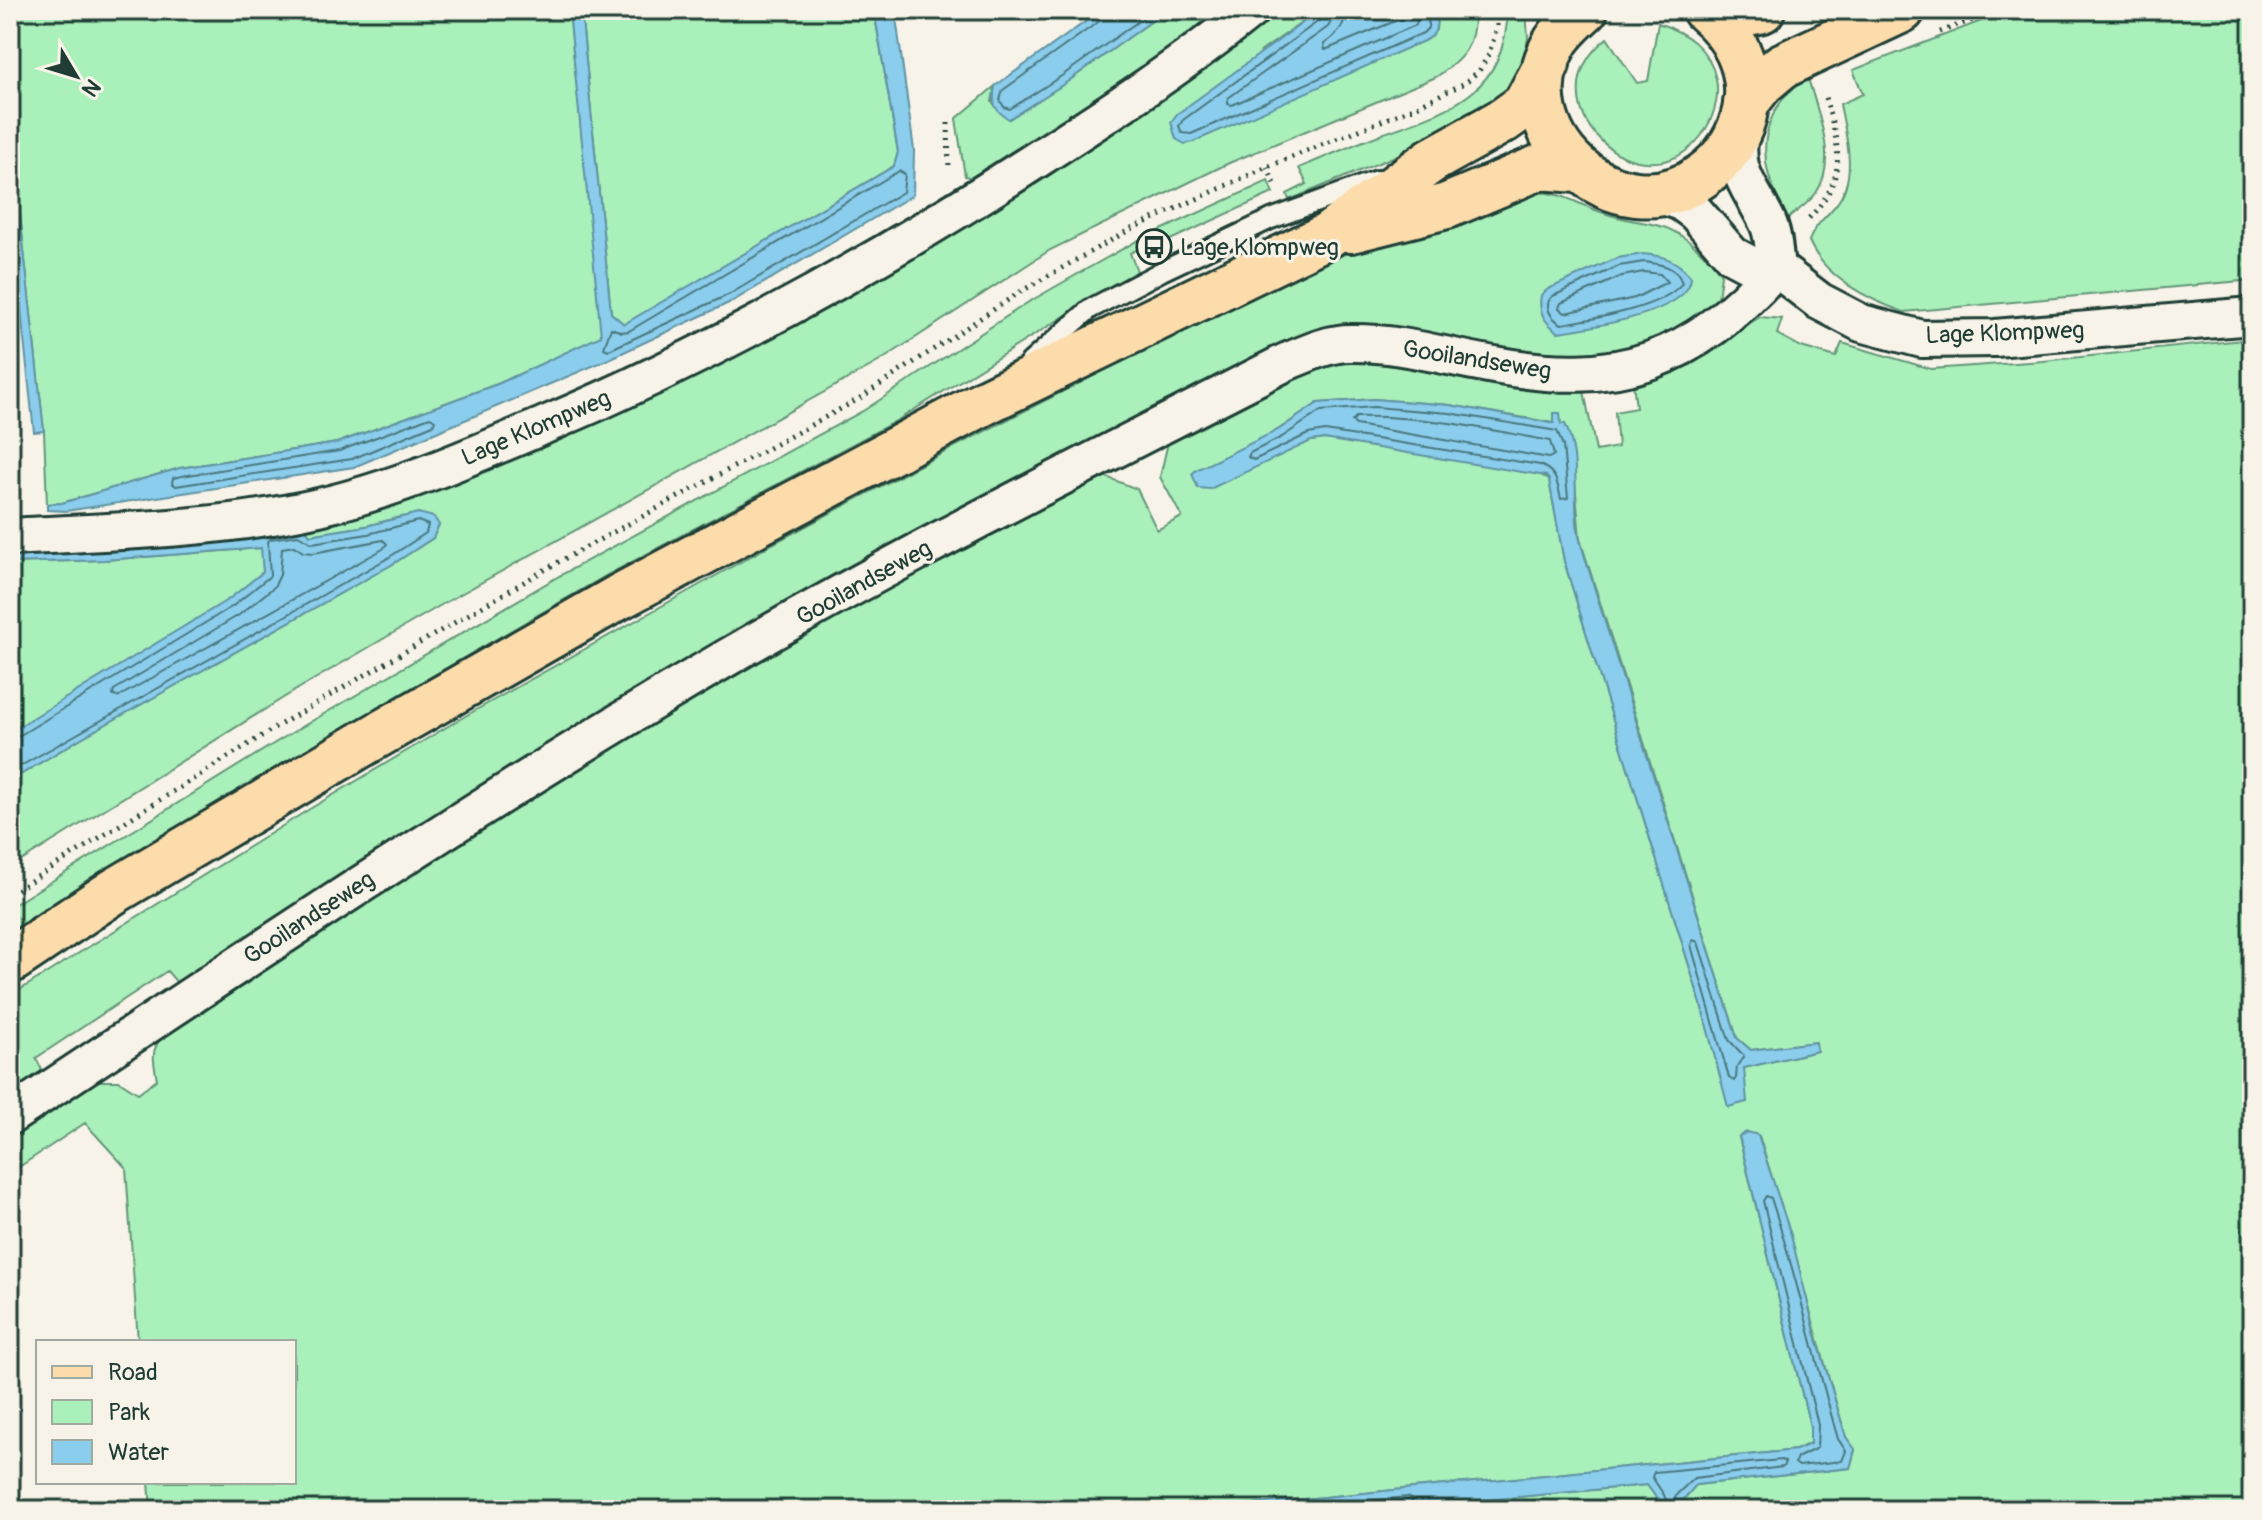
<svg xmlns="http://www.w3.org/2000/svg" width="2262" height="1520" font-family="Pangolin,sans-serif">
	<style>
		.green { fill: #aaf0bb; stroke: #649678; stroke-width: 2; fill-rule: evenodd }
		.water { fill: #8bcdec; stroke: #6093a2; stroke-width: 2 }
		.lines { fill: none; stroke-linecap: round; stroke-linejoin: round }
		.shore { stroke: #4a777e; stroke-width: 2 }
		.lane-casing { stroke: #1f3d34; stroke-width: 24 }
		.street-casing { stroke: #1f3d34; stroke-width: 42 }
		.primary-casing { stroke: #1f3d34; stroke-width: 50 }
		.path { stroke: #1f3d34; stroke-width: 5; stroke-dasharray: 2 6; stroke-linecap: butt }
		.lane { stroke: #f7f3e8; stroke-width: 18 }
		.street { stroke: #f7f3e8; stroke-width: 36 }
		.primary { stroke: #fddcac; stroke-width: 44 }
		.labels { text-anchor: middle; dominant-baseline: central; stroke-width: 6; stroke-linejoin: round; paint-order: stroke }
		.poi-label { font-size: 24px; fill: #1f3d34; stroke: #f7f3e8; text-anchor: start }
		.street-label { font-size: 24px; fill: #1f3d34; stroke: #f7f3e8 }
	</style>
	<rect width="100%" height="100%" fill="#f7f3e8"/>
	<filter id="ink" filterUnits="userSpaceOnUse"><feTurbulence type="fractalNoise" baseFrequency=".0125" numOctaves="2"/><feDisplacementMap in="SourceGraphic" scale="16" xChannelSelector="R" yChannelSelector="G"/><feConvolveMatrix kernelMatrix="1 2 1 2 8 2 1 2 1" color-interpolation-filters="sRGB"/></filter>
	<g filter="url(#ink)">
		<!-- green -->
		<path class="green" d="M10,10h559l33,326 -102,47 -163,60 -157,25 -118,35 -15,1 -3,-73 -34,-307z
			M581,10h293l24,142 -4,14 -270,159 -13,-12z
			M1167,10h68l-250,172 -20,-6 -9,-57 39,-33 -3,16 17,17 58,-37z
			M1271,10h49l-60,42 176,-22 1,-20h37c1,35 -9,48 -38,67l-207,86 -179,87 -170,111 -432,240 -152,89 -286,178v-87l73,-44 310,-173 40,-26 -33,-21 -34,9 -56,9 -7,-9 119,-35 755,-411z
			M1508,10h18l2,28 -4,23 -7,17 -11,15 -57,41 -160,66 -2,-6 20,-10 -8,-16c27,-11 53,-23 80,-33 70,-25 125,-39 129,-125z
			M2010,10h242v270l-348,32c-35,-12 -79,-34 -95,-71 5,-15 16,-23 26,-35 24,-28 11,-70 5,-102l23,-10 -10,-24z
			M1658,23c29,10 51,25 58,56 4,20 -3,41 -15,57 -60,77 -176,-33 -94,-98l30,45 11,-2z
			M1808,78c9,33 31,83 8,115 -7,10 -18,17 -27,25l-5,-1 -10,-14 4,-4c-23,-46 -16,-93 30,-121z
			M1268,181l5,12 -105,48 -3,-5 -35,17 7,18 -241,150 -289,154 -254,147 -343,215v-30l273,-169 276,-162 304,-165 164,-108 56,-32 54,-30z
			M1535,192c27,0 42,12 66,20 46,17 64,2 104,44l6,-3 10,22 -3,24 -7,11 -63,36 -86,14 -223,-30 -1160,655 -12,-14 -131,87 8,16 -34,23v-101l298,-186 152,-91 309,-173 185,-99 188,-96 189,-92 143,-51z
			M1760,317l22,2 -5,15 24,13 35,10 6,-14 89,26 112,-8 209,-22v1171h-571l2,-10 13,-15 154,-17 5,-18 -9,-13c-30,-100 -55,-202 -87,-301l-12,-4 -8,5 71,289v17l-14,7 -604,60h-1041l-2,-28h145v-140h-156l-12,-174 -41,-45 -75,50v-39l80,-53h29l19,12 19,-14c-6,-29 -5,-32 16,-55l193,-127 474,-288 259,-135 38,15 20,41 25,-13 -22,-40 9,-39 144,-71 50,-10 191,34h30l12,60 22,-4 -3,-35 21,-4 -3,-26 85,-39zM1374,399l76,6 115,20 2,3 8,53 5,58 157,499 14,12 65,-8 1,9 -73,17 -15,39 -28,-103 -137,-443 -15,-81 -11,-7 -196,-32 -18,-2 -13,2 -33,-11 40,-27z
			M262,548l1,24 -33,27 -220,133v-169l94,-3z
			M1647,1485l11,15v10h-280z"/>
		<!-- water -->
		<path class="water" d="M569,10h12l30,303 13,11 270,-158 4,-14 -24,-142h21l19,140 -1,45 -180,106 -124,58 -255,108 -288,44 -19,-1v-6l15,-1 118,-35 157,-25 163,-60 101,-47z
			M1102,10h65l-100,72 -58,37c-16,-9 -17,-16 -14,-33z
			M1320,10h117c-1,13 2,24 -11,30l-233,102 -8,2 -9,-5 -5,-17 6,-8z
			M10,124l34,307 -10,1 -24,-223z
			M1643,254c22,2 34,6 48,23 -1,37 -104,51 -133,55 -14,-10 -20,-20 -17,-37l7,-6 69,-31z
			M1374,399l76,6 101,18h3v-10h6l1,11h4c18,37 5,82 16,120 50,165 104,329 156,494l14,12 64,-8 2,9 -73,17 3,34 -19,5 -27,-103 -137,-443 -15,-81 -3,-4 -222,-37 -13,2 -101,48 -12,-1 -6,-14 4,-4 82,-40 40,-27z
			M418,513l16,4 5,8 -6,13 -40,26 -310,173 -73,44v-49l219,-133 34,-27 -2,-24 -157,12 -94,3v-8l132,-7 161,-22 7,9 56,-9z
			M1747,1132l11,3 33,100 24,97 31,105 9,12 -5,19 -154,17 -13,15 -2,10h-23v-10l-11,-15 -269,25h-186l604,-60 14,-6v-18l-71,-290z"/>
		<g class="lines">
			<!-- shore -->
			<path class="shore" d="M1105,10l-4,10 -98,70 -3,10 4,7 6,2 53,-34 91,-65
				M1324,10l-4,10 -137,100 -4,6 3,7 9,1 232,-101 5,-5 1,-18
				M1334,10l-1,8 -5,9 -100,71v6l4,1 184,-80 3,-15
				M1346,10c-1,17 -9,25 -22,34l1,6 80,-33 2,-7
				M899,171l6,3 -2,18 -173,102 -121,56 -5,-2 7,-20 11,4 7,-1z
				M1644,262c16,2 33,4 38,21 -18,25 -90,36 -120,41 -11,-5 -20,-19 -9,-28l66,-30z
				M1644,272l16,2 7,8 -32,16 -70,15 -6,-5 2,-5 61,-27z
				M1374,407l75,6 108,18 6,15 5,52 -7,1c-4,-16 -4,-27 -21,-34l-215,-34 -17,3 -54,26 -6,-3 2,-4 32,-16 39,-26z
				M430,417l5,3 -2,5 -81,34 -176,27 -4,-3 1,-5 9,-2 157,-25z
				M1356,417c65,-2 130,12 194,24l4,14 -5,3 -193,-33 -4,-4z
				M383,540l4,4 -4,5 -265,148 -5,-1 1,-6 125,-75 35,-28 6,-12 2,-27 12,-2 9,6 10,1z
				M10,739l7,-2 216,-131 37,-30 -2,-34 2,-3 28,-4 14,8 56,-9 50,-13 10,4 -2,8 -38,25 -378,214
				M1693,940l5,2 31,98 15,16 -7,10 -1,12 -2,3 -5,-3 -38,-133z
				M1766,1196l5,2c26,79 44,161 67,241l8,12 -4,10 -43,5 -4,-3 2,-5 20,-10 1,-23 -55,-224z
				M1273,1510l135,-13 4,3 -1,10
				M1666,1510l3,-3 -5,-12 -12,-18 2,-5 127,-12 4,2 -2,5 -89,11 -17,16 -6,13 3,3"/>
			<defs>
				<path id="lane" d="M1030,362l60,-53 72,-38 109,-52 106,-39"/>
				<path id="street" d="M1741,127c-10,46 9,58 27,96 6,13 6,31 8,45
					M1646,194l18,2 17,6 15,11 36,42 19,10 25,3 43,33 42,22 61,16 73,-1 257,-22
					M10,537c102,-6 208,-7 309,-30 78,-18 153,-51 226,-82 172,-73 335,-164 491,-265 73,-47 147,-95 215,-150
					M10,1116c220,-146 438,-292 664,-427 198,-119 407,-222 612,-327 20,-8 42,-19 64,-19 48,-1 97,14 144,22 125,23 198,-3 282,-97"/>
				<path id="primary" d="M1585,10c-11,10 -21,19 -29,31 -55,91 60,197 146,135 24,-17 39,-41 44,-70 6,-37 -12,-73 -41,-96
					M1714,10c16,3 33,5 48,0
					M1746,103l16,-20 20,-17 120,-56
					M1351,230l96,-24 93,-39 38,3
					M10,961l103,-69 251,-149 255,-146 366,-195 342,-166 105,-76 72,-40 21,-15 22,-41"/>
			</defs>
			<!-- lane casing -->
			<use href="#lane" class="lane-casing"/>
			<!-- street casing -->
			<use href="#street" class="street-casing"/>
			<!-- primary casing -->
			<use href="#primary" class="primary-casing"/>
			<!-- path -->
			<path class="path" d="M1940,32l59,-22
				M948,123l1,48
				M1267,167l8,17
				M1809,218c41,-43 30,-72 15,-124
				M10,894l266,-167 277,-162 304,-165 163,-108 56,-32 55,-31 136,-62 144,-58 52,-25 16,-13 9,-15 9,-27v-19"/>
			<!-- lane -->
			<use href="#lane" class="lane"/>
			<!-- street -->
			<use href="#street" class="street"/>
			<!-- primary -->
			<use href="#primary" class="primary"/>
		</g>
	</g>
	<!-- icons -->
	<defs>
		<symbol id="bus-ring" viewBox="-11 -11 22 22"><circle r="9.5" fill="#f7f3e8" stroke="#1f3d34" stroke-width="1.5"/><path d="M-5-6H5V4H4V6H2V4H-2V6H-4V4H-5ZM-3.5-4V0h7V-4ZM-3.5 1.2v1.5H-2V1.2ZM2 1.2v1.5H3.5V1.2Z" fill="#1f3d34"/></symbol>
	</defs>
	<g fill-rule="evenodd">
		<use href="#bus-ring" x="1134" y="227" width="40" height="40"/>
	</g>
	<g class="labels">
		<!-- poi labels -->
		<g class="poi-label">
			<text x="1180" y="247">Lage Klompweg</text>
		</g>
		<!-- street labels -->
		<g class="street-label">
			<text transform="translate(2005 333) rotate(-2)">Lage Klompweg</text>
			<text transform="translate(1477 360) rotate(9)">Gooilandseweg</text>
			<text transform="translate(536 428) rotate(-23)">Lage Klompweg</text>
			<text transform="translate(864 583) rotate(-29)">Gooilandseweg</text>
			<text transform="translate(309 918) rotate(-33)">Gooilandseweg</text>
		</g>
	</g>
	<!-- margin -->
	<rect width="2262" height="1520" fill="none" stroke="#f7f3e8" stroke-width="40"/>
	<rect x="20" y="20" width="2222" height="1480" fill="none" stroke="#1f3d34" stroke-width="3" filter="url(#ink)"/>
	<!-- legend -->
	<rect x="36" y="1340" width="260" height="144" fill="#f7f3e8" stroke="#a1aaa0" stroke-width="2"/>
	<rect x="52" y="1366" width="40" height="12" fill="#fddcac" stroke="#a1aaa0" stroke-width="2"/>
	<text x="108" y="1380" font-size="24" fill="#1f3d34">Road</text>
	<rect x="52" y="1400" width="40" height="24" fill="#aaf0bb" stroke="#a1aaa0" stroke-width="2"/>
	<text x="108" y="1420" font-size="24" fill="#1f3d34">Park</text>
	<rect x="52" y="1440" width="40" height="24" fill="#8bcdec" stroke="#a1aaa0" stroke-width="2"/>
	<text x="108" y="1460" font-size="24" fill="#1f3d34">Water</text>
	<!-- north arrow -->
	<g transform="translate(76 76) rotate(128)" stroke="#f7f3e8" stroke-width="6" paint-order="stroke">
	<path d="M0-6L14 30L0 20L-14 30Z" fill="#1f3d34"/>
	<text y="-12" font-size="22" font-weight="bold" text-anchor="middle" fill="#1f3d34">N</text>
	</g>
</svg>
